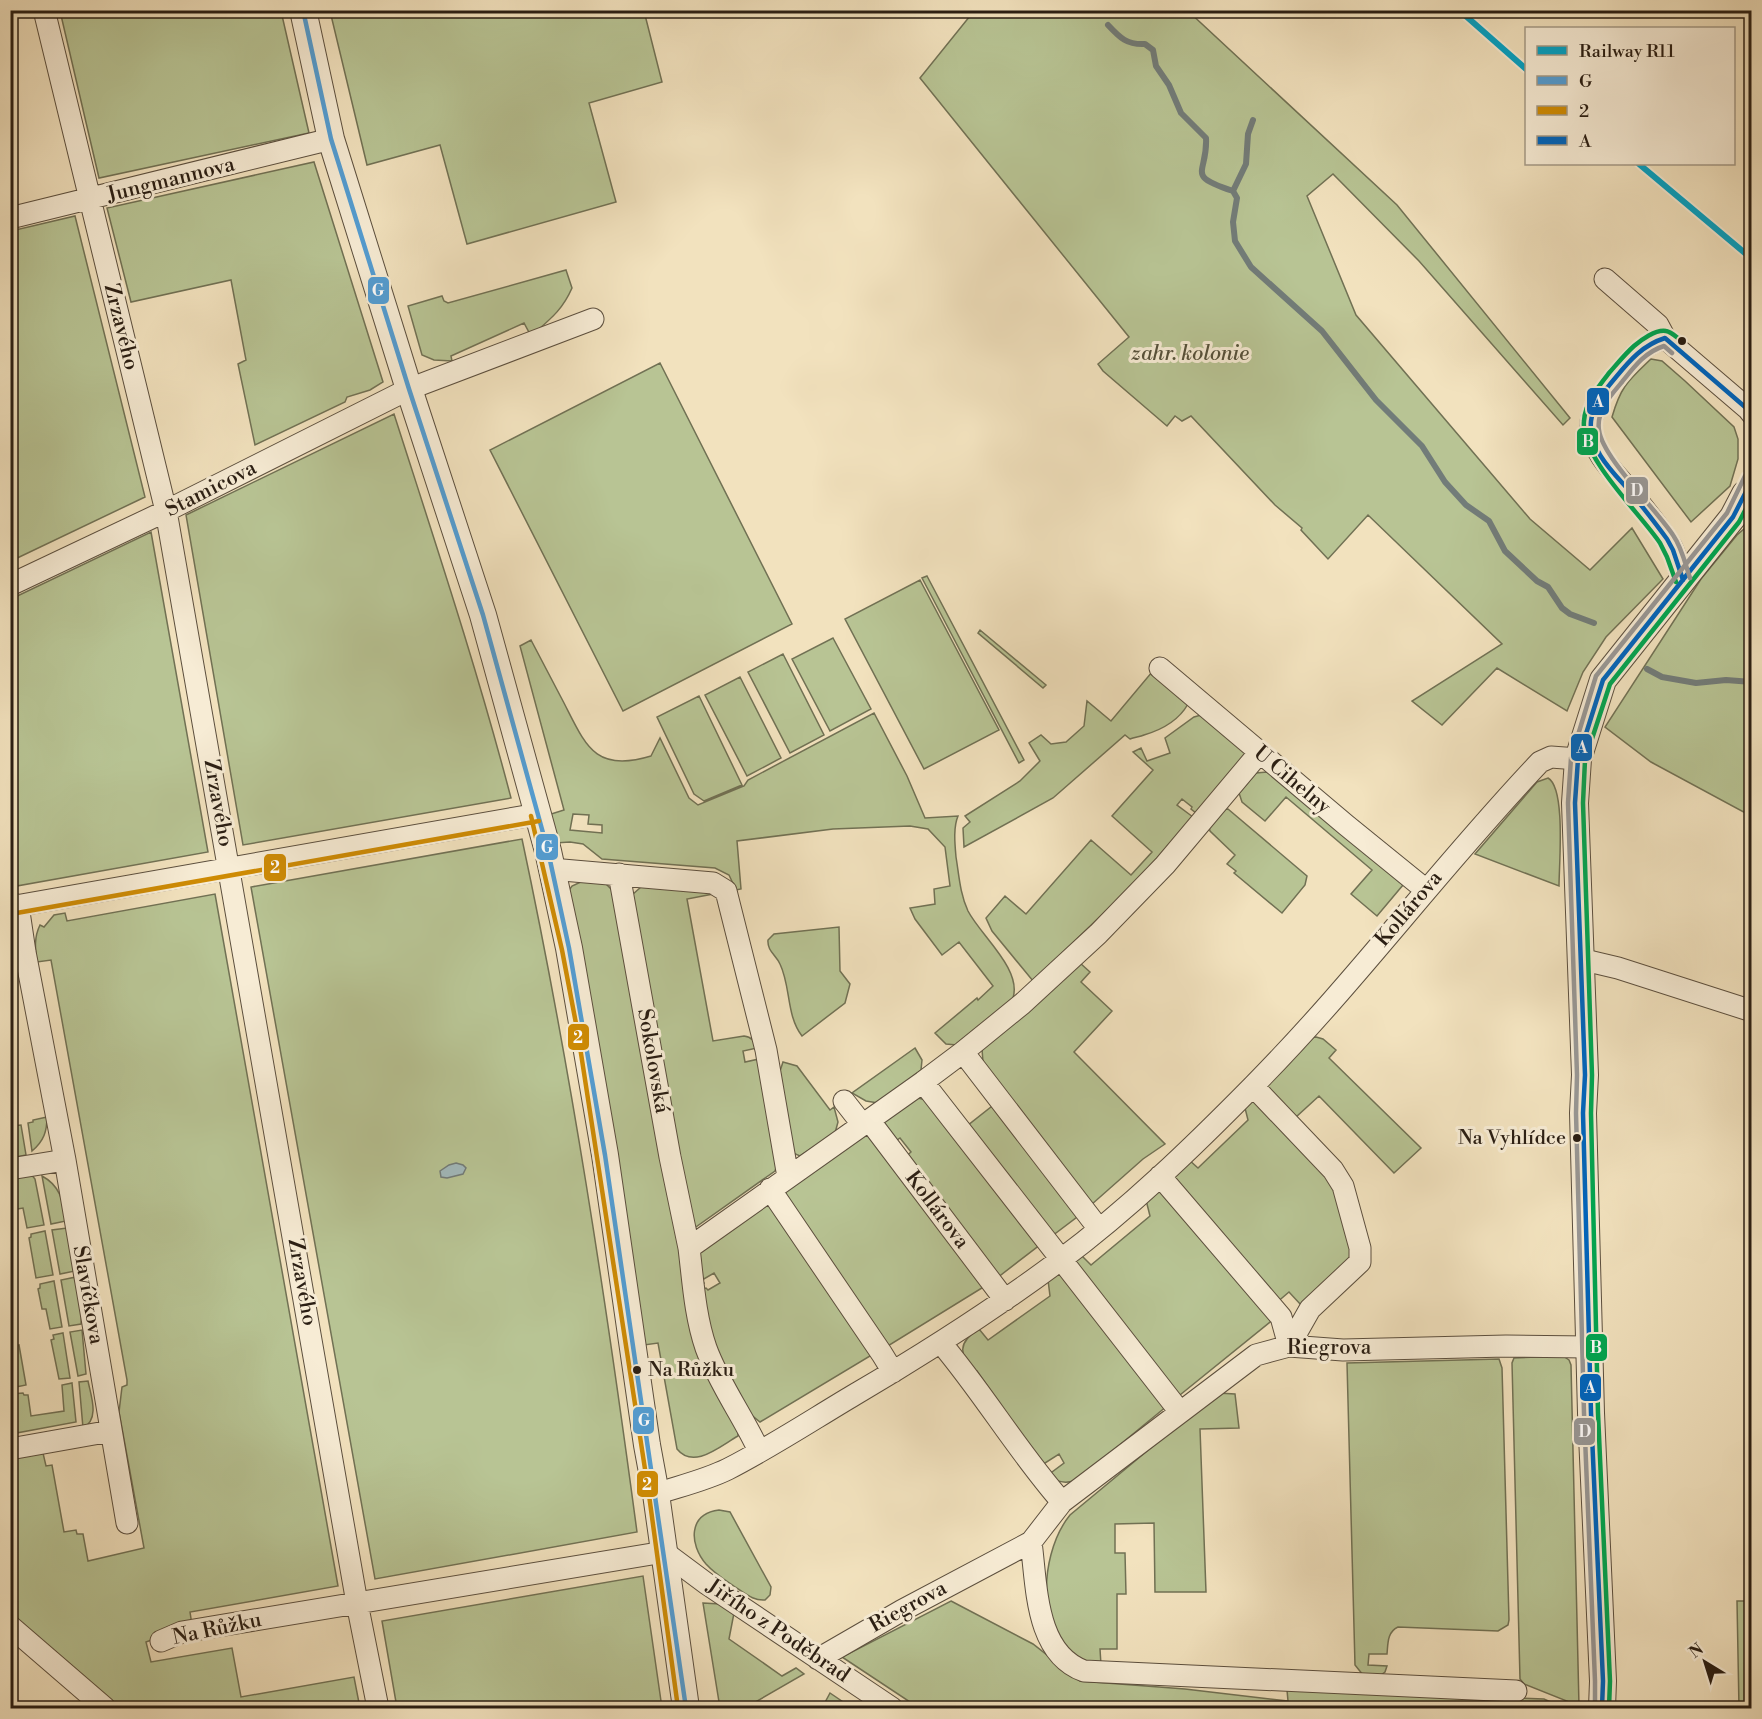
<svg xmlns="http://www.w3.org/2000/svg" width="1762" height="1719" font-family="'Libre Bodoni',serif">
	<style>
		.green { fill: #b8c494; stroke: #717154; stroke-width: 1.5; fill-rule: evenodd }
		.water { fill: #a2babd; stroke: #727c79; stroke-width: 1.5 }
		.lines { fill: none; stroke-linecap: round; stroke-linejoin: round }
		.stream { stroke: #727c79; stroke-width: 6 }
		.minor-casing { stroke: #5c4f3e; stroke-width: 23 }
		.tertiary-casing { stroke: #5c4f3e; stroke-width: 28 }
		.minor { stroke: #f7ecd5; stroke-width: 21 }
		.tertiary { stroke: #f7ecd5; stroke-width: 26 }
		.bus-1-casing { stroke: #f7ecd5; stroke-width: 9 }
		.bus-2-casing { stroke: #f7ecd5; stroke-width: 9 }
		.bus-3-casing { stroke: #f7ecd5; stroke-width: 9 }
		.bus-4-casing { stroke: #f7ecd5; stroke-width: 9 }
		.bus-5-casing { stroke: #f7ecd5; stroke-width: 9 }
		.bus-1 { stroke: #539dd3; stroke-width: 4.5 }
		.bus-2 { stroke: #ce8b04; stroke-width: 4.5 }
		.bus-3 { stroke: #0065bd; stroke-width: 4.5 }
		.bus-4 { stroke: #00a651; stroke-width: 4.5 }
		.bus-5 { stroke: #989795; stroke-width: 4.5 }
		.rail-1-casing { stroke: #f7ecd5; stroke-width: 10 }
		.rail-1 { stroke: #02a2c5; stroke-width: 6 }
		.bus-dot { fill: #2a1e13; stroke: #f7ecd5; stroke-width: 2 }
		.labels { text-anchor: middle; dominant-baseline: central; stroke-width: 6; stroke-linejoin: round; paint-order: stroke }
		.bus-label { font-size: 20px; fill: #2a1e13; stroke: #f7ecd5; text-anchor: end }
		.street-label { font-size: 21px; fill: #2a1e13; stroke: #f7ecd5 }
		.park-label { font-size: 21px; font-style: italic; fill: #55503a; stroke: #f7ecd5 }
		.line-badge { stroke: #f7ecd5; stroke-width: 2 }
		.badge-label { font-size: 16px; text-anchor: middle; font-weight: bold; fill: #fff }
	</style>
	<rect width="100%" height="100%" fill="#f2e2be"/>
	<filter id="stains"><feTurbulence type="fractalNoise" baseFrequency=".00333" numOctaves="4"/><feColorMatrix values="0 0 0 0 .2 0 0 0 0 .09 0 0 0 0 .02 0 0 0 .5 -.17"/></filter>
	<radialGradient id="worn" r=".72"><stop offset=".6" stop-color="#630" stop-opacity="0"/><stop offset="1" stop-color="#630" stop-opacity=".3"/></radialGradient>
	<!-- green -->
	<path class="green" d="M60,11h221l28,122 -210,45z
		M330,11h314l18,71 -73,21 27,99 -149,42 -27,-99 -73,20z
		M974,11h214l209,194 173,213 -7,7 -144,-164 -86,-87 -26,22 49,119 174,204 60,51 42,-42 31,51 -57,58 -23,35 -16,39 -70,-43 -55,57 -30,-24 90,-57 -134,-129 -40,44 -27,-29 1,-2 -27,-23 -84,-89 -9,5 -7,-5 -8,10 -64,-55 -5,-7 31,-27 -209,-259z
		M314,162l69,220 -13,8 -23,7 -2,5 -90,43 -17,-81 8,-4 -15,-80 -100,22 -24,-94z
		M75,216l70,281 -134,64v-330z
		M566,270l6,18c-10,23 -23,32 -41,48l-7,-13 -73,33 1,5 -18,-1 -12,-5 -14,-49 34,-10 2,5 4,2z
		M1651,359l11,2 23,20 49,46 4,12v20l-8,27 -39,36 -79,-105c9,-31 16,-36 39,-58z
		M660,363l132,261 -169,87 -133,-261z
		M394,414c41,128 83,254 117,384l-268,47 -57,-330z
		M1751,523v293l-100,-54 -46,-35 96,-148 36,-44z
		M151,532l57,320 -197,35v-288z
		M927,576l97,184 -5,3 -97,-185z
		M920,580l79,150 -75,39 -79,-150z
		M980,630l66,55 -3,3 -65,-55z
		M833,638l38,71 -41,22 -38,-72z
		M531,640c11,21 22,42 33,63 22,43 31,70 87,53l9,-18 29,60 9,7 46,-19 4,-6 126,-67 33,63 18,42 33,-2c-5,12 -3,29 -2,41 3,18 4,37 12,54 13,25 54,58 45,87l-56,47 -11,-1 -11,-11 42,-35 1,2 15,-14 -34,-44 -17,13 -27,-36 -5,-11 25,-4 -1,-15 16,-3 -5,-39 -17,-18 -18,-3 -77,3 -96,12 4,48 -5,1 -7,-15 -14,-7 -113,-9 -19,-15 -13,-2 -15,1 -7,-28 16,-5 -44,-164zM573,814l16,1 -1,9 14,1v8l-32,-3z
		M783,654l41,81 -34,18 -42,-81z
		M1152,672l36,32c-9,16 -27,26 -44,31 -4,2 -9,2 -14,4l-5,-4 -72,63 -89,49 -1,-19 7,-6 -5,-6 55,-35 20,-20 -11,-18 12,-8 10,9 15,-2 18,-16 3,-25 24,20z
		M740,677l41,81 -34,18 -42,-81z
		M699,696l43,89 -38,16 -10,-7 -37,-77z
		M1201,715l44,36 2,4 -51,58 -5,-4 1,-2 -10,-8 -5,6 16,12 -56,64 -104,100 -41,-50 -6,-13 19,-22 21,18 65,-74 40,35 21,-23 -40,-36 41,-46 -20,-18 8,-4 6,13 23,-8 -5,-15 29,-21z
		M1267,772l6,3 130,110 -26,31 -26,-22 21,-24 -86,-73 -21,24 -23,-19 -3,-9 17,-20z
		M1548,778c18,10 11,87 11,108l-84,-32 62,-72z
		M1228,809l79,67 -2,9 -23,28 -48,-40 2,-2 -9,-7 8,-9 -25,-24 -1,-4 11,-17z
		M522,839c49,230 84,461 115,693l-262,47 -124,-692z
		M585,880l21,4 9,9 64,340 59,196v7c-18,10 -44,34 -61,13l-19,-106 -14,2 -77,-452 5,-7z
		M641,887l66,2 6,5 -26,5 26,142 31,-5c8,1 10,5 13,12l-14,3 2,11 14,-3 18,106 -2,6 -82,58 -61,-334z
		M215,894l123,692 -148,26 2,13 -46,17 5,20 81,-14 9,49 113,-20 6,31h-242l-107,-92v-158l32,-5 3,13 6,-1 12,67 12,-2 1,4h6l5,27 56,-13 -25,-136 3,-25 5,-2v-5l-76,-420 -14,2c-2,-13 -3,-25 3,-37l4,2 10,-12 11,-2 2,8z
		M839,927l1,44 10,13 -5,19 -43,33c-16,-21 -11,-49 -22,-72 -4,-9 -13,-13 -12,-24l6,-6z
		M1080,963l10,9 -9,10 31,29 -38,41 91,92 -22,15 -52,46 -108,-143 -1,-13z
		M1316,1037l7,2 13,11 -7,8 92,90 -27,25 -75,-77 -23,21 -27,-20 -2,-13 43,-46z
		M915,1048l7,12 -1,10 -43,33 -12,-2 -14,-8z
		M783,1062l14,4 33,44 4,-3 4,15 -3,11 -35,23 -7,-3 -13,-82z
		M918,1098l8,2 115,144 -44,34 -93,-120 7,-6 -11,-14 -7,5 -10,-17 2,-8 26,-19z
		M1254,1099l78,79 23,75 -54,52 -12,-13 -14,12 -104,-128 17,-17 10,9 50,-48 -4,-16z
		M996,1103l85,111 -29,22 -85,-110z
		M47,1117c0,14 -3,24 -15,34l-4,-28 5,-1v-2z
		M21,1125l5,30 -15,3v-32z
		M868,1133l122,150 -107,66 -93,-139 -5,-19z
		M30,1173l5,6 9,46 -17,3 -4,-20 -12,2v-35z
		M42,1176c19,10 21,26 24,45l-15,3z
		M1159,1188l116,130 -100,81 -100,-138 6,-6 10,10 59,-49 -4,-16z
		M769,1204l106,149 -115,69 -11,-9 -36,-69 -11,-55 4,-1 2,2 12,-7 -6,-10 -12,7 2,3 -3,1 -2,-28 2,-5z
		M67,1228l8,43 -15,3 -8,-44z
		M45,1231l8,44 -17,3 -7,-40 2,-1v-3z
		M1059,1273l108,133 -90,74c-11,4 -20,3 -29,-5l16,-12 -5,-9 -17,11 -65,-94 -5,3c-11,-20 -16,-31 7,-45l9,11 62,-44 -2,-16z
		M76,1277l6,32 -1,15 -12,2 -8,-46z
		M54,1281l8,46 -12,2 -4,-20h-4l-4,-20 2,-1v-4z
		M82,1330l4,44 -8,2 -8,-44z
		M63,1333l7,45 -11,1 -8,-39 3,-1 -1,-4z
		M11,1343h3v3l5,-1 7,40 -15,3z
		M1563,1356l6,4 2,5 8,341 -55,-22 -4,-5 -8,-316 2,-5z
		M1499,1359l3,9 7,252 -1,5 -10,6 -100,-4c-11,5 -10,17 -11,27h-18l-1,11 19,1 -2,6 -7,5 -15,-2 -8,-10 -8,-302z
		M88,1381c3,15 12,38 -5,47l-4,-46z
		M72,1383l4,39 -65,12v-40l12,-1 1,2h4l3,21 33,-5 -2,-26z
		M1217,1393l18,1 4,34 -39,1 6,163h-51l-1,-69 -39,1v29h10l1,41h-9v55h-17l1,16c-68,-10 -65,-108 -31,-150z
		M719,1510l11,2 41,75 -1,8 -5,5c-12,1 -20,-7 -30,-13 -10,-7 -21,-14 -29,-23 -17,-20 -18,-50 13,-54z
		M643,1576l19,132h-265l-15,-87z
		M951,1601l82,43 47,37 105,8 103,12 -1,-11 257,9 20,9h-645l-77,-51z
		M1737,1601h14v107h-12z
		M703,1603l17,1 14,9 -5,26 53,37 14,-8 8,6 -59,34h-25z
		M830,1693l22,15h-30z"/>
	<!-- water -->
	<path class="water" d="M456,1163l7,2 3,3 -3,6 -16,4 -6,-1 -1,-6 9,-6z"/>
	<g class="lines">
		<!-- stream -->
		<path class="stream" d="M1108,25c12,13 19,20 37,19l8,6 3,16 13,19 12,28 25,25c2,36 -22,37 27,53l4,7 -4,24 2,19 16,26 71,64 54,69 46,46 23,36 21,23 23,16 16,30 32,30 11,6 14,21 8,6 24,9
			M1233,191l13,-27 2,-30 5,-14
			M1647,669l15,8 34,6 30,-3 26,2"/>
		<defs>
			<path id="minor" d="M44,10l122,501 191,1092 21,105
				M10,218l321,-79
				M1605,279l53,46 7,13 83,71 4,5
				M1665,338c-22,5 -35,22 -49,39 -12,14 -27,33 -25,53 3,25 26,45 41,64 13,16 28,34 39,52 5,10 8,23 12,34
				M10,585l156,-74 243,-122 184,-70
				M1160,668l186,157 80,65
				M551,869l162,14 13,8 40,159 22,127
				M619,874l51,283 19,91
				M18,905l7,47 40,208 62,363
				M10,907l528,-93
				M1580,959l38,9 134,43
				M963,1052l136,177
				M923,1082l257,330
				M1253,1086l80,84 10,16 17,62v14l-50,47 -21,37
				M844,1101l18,23
				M869,1120l136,180
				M10,1169l55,-9
				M1160,1176l121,141 8,29
				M770,1189l112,165 11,18
				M941,1343c43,51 77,109 121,159
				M10,1449l101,-18
				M759,1451c-16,-35 -40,-67 -53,-103 -11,-32 -13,-67 -17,-100l234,-166 40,-30 59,-48 76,-70 67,-69 95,-113
				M656,1494c24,-8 50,-14 72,-25 43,-22 84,-49 126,-74 70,-41 139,-85 205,-134 70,-52 134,-114 195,-176 101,-102 187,-219 286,-323l11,-5 27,2
				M1031,1542c6,44 4,111 53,129l432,20
				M10,1626l95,82
				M161,1641l21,-9 482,-80 43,32 185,124
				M818,1659l83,-48 130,-69 31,-40 194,-147 33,-9 54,4 163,-4 82,1"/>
			<path id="tertiary" d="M303,10l28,129 78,250 74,226 65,236 21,97 36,207 42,290 9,49 30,214
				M1602,1708l1,-27 -12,-268 -8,-300 2,-38 -10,-272 3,-44 25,-79 130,-163 12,-23"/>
		</defs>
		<!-- minor casing -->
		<use href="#minor" class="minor-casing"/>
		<!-- tertiary casing -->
		<use href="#tertiary" class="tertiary-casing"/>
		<!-- minor -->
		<use href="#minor" class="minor"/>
		<!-- tertiary -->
		<use href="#tertiary" class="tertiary"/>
		<defs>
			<path id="bus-1" d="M303,10l28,129 78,250 74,226 65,236 21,97 36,207 81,553"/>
			<path id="bus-2" d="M531,816l31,134 16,84 71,461 29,213
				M11,914l528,-93"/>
			<path id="bus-3" d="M1683,580l-10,-30 -6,-11c-11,-15 -22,-29 -34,-44 -17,-20 -45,-44 -42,-74 2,-17 14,-31 25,-44 14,-17 27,-32 49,-39l87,75
				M1602,1708l1,-27 -12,-268 -8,-300 2,-38 -10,-272 3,-44 25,-79 130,-163 19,-37"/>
			<path id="bus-4" d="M1676,582l-9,-25 -7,-14c-20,-30 -80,-86 -76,-122 1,-18 14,-34 25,-48 8,-9 16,-19 25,-27 7,-6 22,-17 32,-15 6,1 11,7 16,10
				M1609,1708l1,-27 -12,-268 -7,-300 1,-38 -9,-272 2,-43 25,-76 129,-162 13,-25"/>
			<path id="bus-5" d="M1672,353l-8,-7c-19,6 -30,21 -42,36 -11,13 -26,29 -23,48 3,27 57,79 74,105 9,13 12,28 17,43
				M1595,1708v-27l-11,-268 -8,-300 1,-38 -9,-272 3,-45 25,-82 131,-163 18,-37"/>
		</defs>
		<!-- bus-1 casing -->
		<use href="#bus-1" class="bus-1-casing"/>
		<!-- bus-2 casing -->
		<use href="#bus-2" class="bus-2-casing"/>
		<!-- bus-3 casing -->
		<use href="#bus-3" class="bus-3-casing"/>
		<!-- bus-4 casing -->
		<use href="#bus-4" class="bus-4-casing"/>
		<!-- bus-5 casing -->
		<use href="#bus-5" class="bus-5-casing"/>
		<!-- bus-1 -->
		<use href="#bus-1" class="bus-1"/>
		<!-- bus-2 -->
		<use href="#bus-2" class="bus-2"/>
		<!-- bus-3 -->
		<use href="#bus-3" class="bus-3"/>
		<!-- bus-4 -->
		<use href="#bus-4" class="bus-4"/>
		<!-- bus-5 -->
		<use href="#bus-5" class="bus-5"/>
		<defs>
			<path id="rail-1" d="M1459,10l67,59
				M1639,164l113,95"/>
		</defs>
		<!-- rail-1 casing -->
		<use href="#rail-1" class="rail-1-casing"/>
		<!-- rail-1 -->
		<use href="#rail-1" class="rail-1"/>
	</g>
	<!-- markers -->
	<g class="bus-dot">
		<circle cx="1682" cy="341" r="5"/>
		<circle cx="1577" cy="1138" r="5"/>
		<circle cx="637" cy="1370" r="5"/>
	</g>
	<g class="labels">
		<!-- bus labels -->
		<g class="bus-label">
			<text x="1566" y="1138">Na Vyhlídce</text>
			<text x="648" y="1370" text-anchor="start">Na Růžku</text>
		</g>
		<!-- street labels -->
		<g class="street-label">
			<text transform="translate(171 180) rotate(-14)">Jungmannova</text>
			<text transform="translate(121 327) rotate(76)">Zrzavého</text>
			<text transform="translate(211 489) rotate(-27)">Stamicova</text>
			<text transform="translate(1292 780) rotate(40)">U Cihelny</text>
			<text transform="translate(218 803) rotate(80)">Zrzavého</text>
			<text transform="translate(1409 909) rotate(-50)">Kollárova</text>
			<text transform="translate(653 1061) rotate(80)">Sokolovská</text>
			<text transform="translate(937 1210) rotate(53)">Kollárova</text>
			<text transform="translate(302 1282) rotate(80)">Zrzavého</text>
			<text transform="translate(88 1295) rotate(80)">Slavíčkova</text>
			<text x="1329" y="1348">Riegrova</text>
			<text transform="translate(908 1607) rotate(-29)">Riegrova</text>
			<text transform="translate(217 1629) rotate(-12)">Na Růžku</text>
			<text transform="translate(778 1631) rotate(34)">Jiřího z Poděbrad</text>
		</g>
		<!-- park labels -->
		<g class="park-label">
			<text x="1190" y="354">zahr. kolonie</text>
		</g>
	</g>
	<g class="line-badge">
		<rect x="367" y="276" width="23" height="29" rx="6" fill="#539dd3"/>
		<rect x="1586" y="387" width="24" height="29" rx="6" fill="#0065bd"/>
		<rect x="1576" y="427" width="23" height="29" rx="6" fill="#00a651"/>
		<rect x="1625" y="476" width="24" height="29" rx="6" fill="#989795"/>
		<rect x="1570" y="733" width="23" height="29" rx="6" fill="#0065bd"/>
		<rect x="535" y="833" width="24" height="28" rx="6" fill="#539dd3"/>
		<rect x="263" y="853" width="24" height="29" rx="6" fill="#ce8b04"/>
		<rect x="567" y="1023" width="23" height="28" rx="6" fill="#ce8b04"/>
		<rect x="1585" y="1333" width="23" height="29" rx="6" fill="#00a651"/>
		<rect x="1579" y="1373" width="23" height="29" rx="6" fill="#0065bd"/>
		<rect x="632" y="1406" width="23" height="29" rx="6" fill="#539dd3"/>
		<rect x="1573" y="1417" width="23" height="29" rx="6" fill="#989795"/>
		<rect x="636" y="1470" width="23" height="28" rx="6" fill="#ce8b04"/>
	</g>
	<g class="badge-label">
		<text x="378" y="296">G</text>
		<text x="1598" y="407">A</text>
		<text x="1588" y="447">B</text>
		<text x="1637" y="496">D</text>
		<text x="1582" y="753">A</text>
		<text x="547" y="853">G</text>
		<text x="275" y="873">2</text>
		<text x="578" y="1043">2</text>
		<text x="1596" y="1353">B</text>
		<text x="1590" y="1393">A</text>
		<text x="644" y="1426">G</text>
		<text x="1585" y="1437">D</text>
		<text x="647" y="1490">2</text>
	</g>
	<!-- margin -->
	<rect width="1762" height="1719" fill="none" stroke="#f2e2be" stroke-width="36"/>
	<rect x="12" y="12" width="1738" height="1695" fill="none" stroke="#2a1e13" stroke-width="3"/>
	<rect x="18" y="18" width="1726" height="1683" fill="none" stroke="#2a1e13" stroke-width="1.5"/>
	<!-- legend -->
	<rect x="1525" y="27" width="210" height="138" fill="#f7ecd5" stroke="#a59a87" stroke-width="1.5"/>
	<rect x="1537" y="46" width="30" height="9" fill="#02a2c5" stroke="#a59a87" stroke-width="1.5"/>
	<text x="1579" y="57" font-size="18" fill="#2a1e13">Railway R11</text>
	<rect x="1537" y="76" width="30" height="9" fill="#539dd3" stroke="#a59a87" stroke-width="1.5"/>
	<text x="1579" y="87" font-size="18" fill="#2a1e13">G</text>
	<rect x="1537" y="106" width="30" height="9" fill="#ce8b04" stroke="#a59a87" stroke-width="1.5"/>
	<text x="1579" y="117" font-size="18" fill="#2a1e13">2</text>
	<rect x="1537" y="136" width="30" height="9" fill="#0065bd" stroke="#a59a87" stroke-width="1.5"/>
	<text x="1579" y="147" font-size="18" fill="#2a1e13">A</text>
	<!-- north arrow -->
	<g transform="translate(1705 1662) rotate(322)" stroke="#f7ecd5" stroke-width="4.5" paint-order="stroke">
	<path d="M0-4.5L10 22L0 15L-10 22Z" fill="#2a1e13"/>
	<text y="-9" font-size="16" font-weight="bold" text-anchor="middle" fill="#2a1e13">N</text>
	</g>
	<rect width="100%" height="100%" filter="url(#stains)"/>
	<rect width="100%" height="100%" fill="url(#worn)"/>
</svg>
